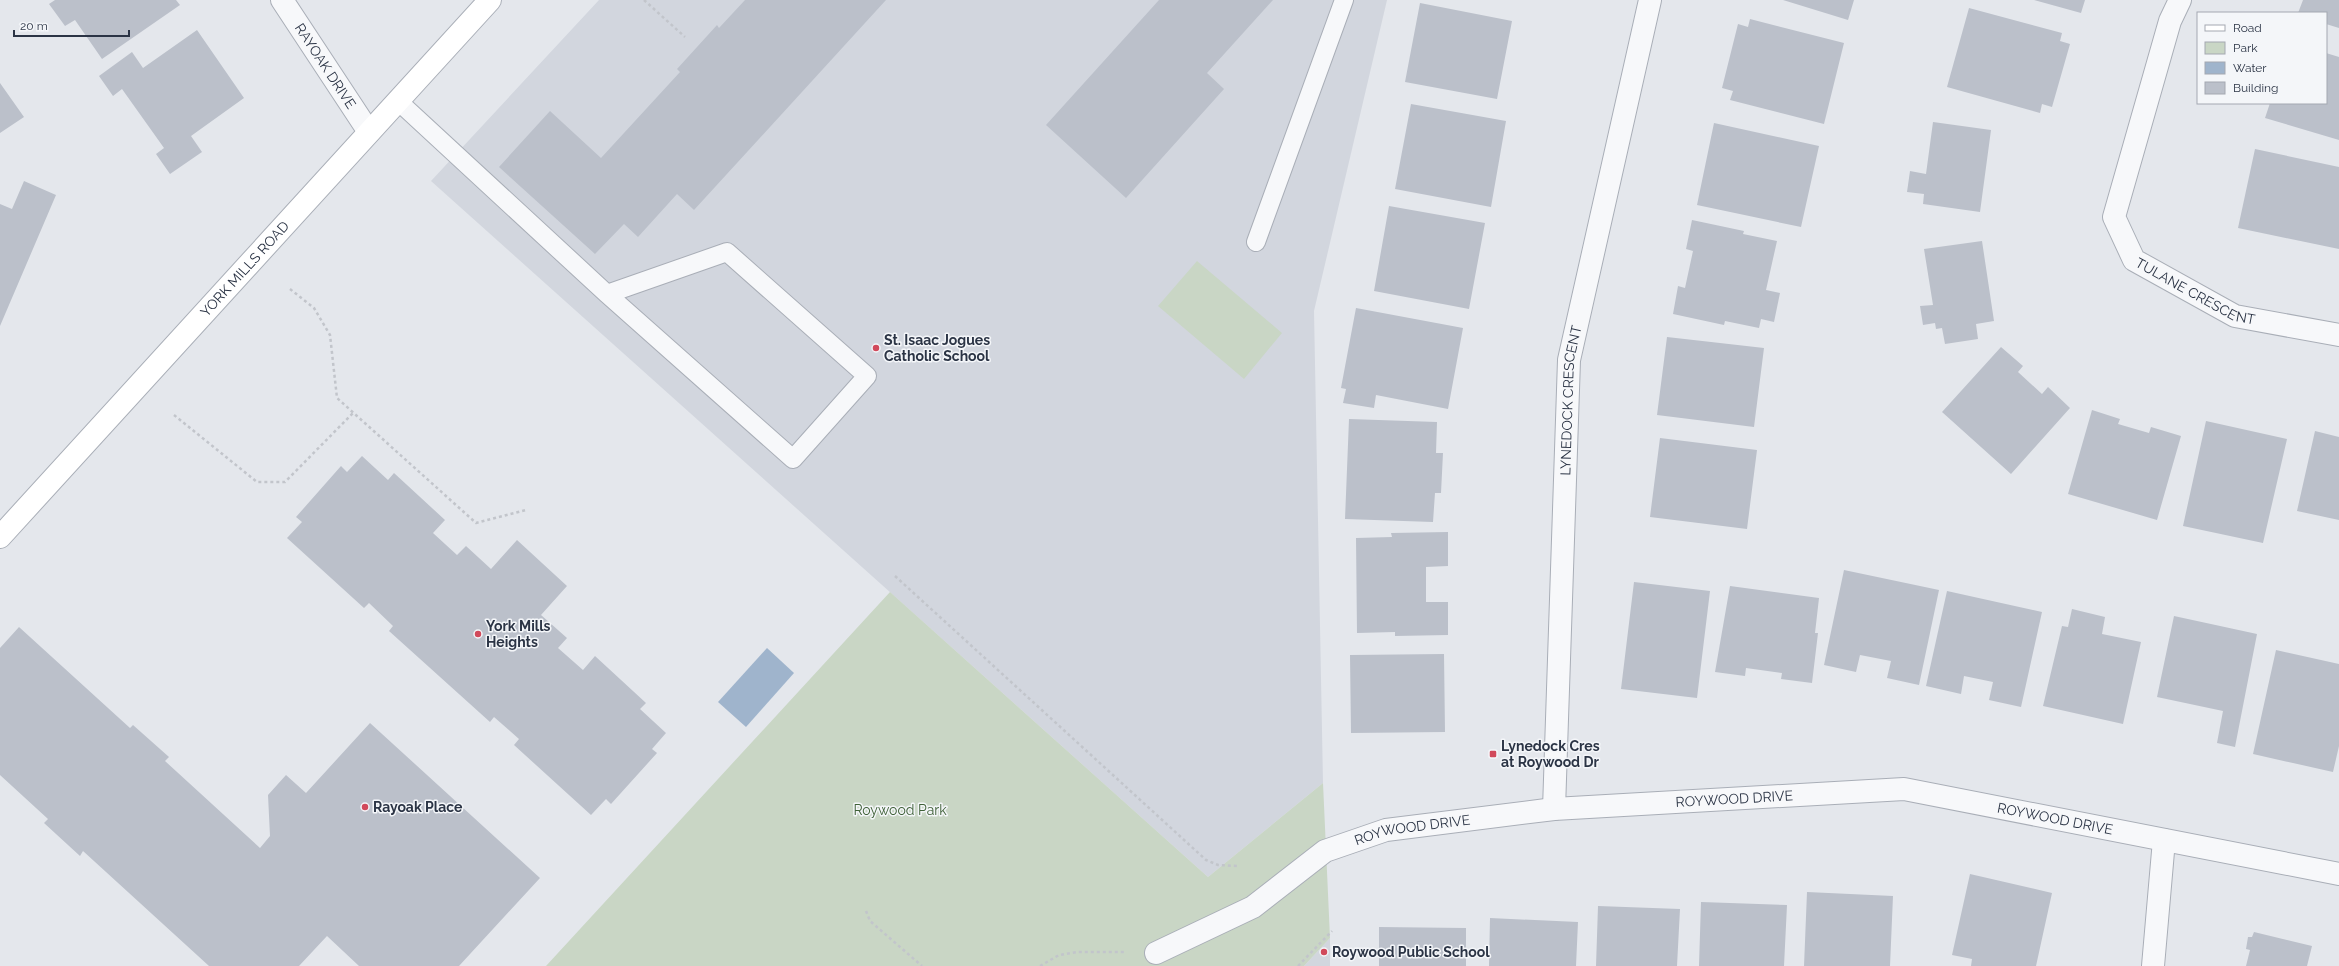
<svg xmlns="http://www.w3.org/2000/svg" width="2339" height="966" font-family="Raleway,sans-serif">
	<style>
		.built { fill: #d2d6de }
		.green { fill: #c9d6c5 }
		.water { fill: #9fb4cc }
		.building { fill: #bbc0ca }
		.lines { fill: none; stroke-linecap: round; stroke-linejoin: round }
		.lane-casing { stroke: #a9aeb7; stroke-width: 20 }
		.street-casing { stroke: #a9aeb7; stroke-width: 24 }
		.secondary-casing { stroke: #a9aeb7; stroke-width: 24 }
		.path { stroke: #c2c5cb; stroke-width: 2.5; stroke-dasharray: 3 3; stroke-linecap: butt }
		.lane { stroke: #f7f8fa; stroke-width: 18 }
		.street { stroke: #f7f8fa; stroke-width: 22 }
		.secondary { stroke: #fff; stroke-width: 22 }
		.poi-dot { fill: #d1495b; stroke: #f4f6f9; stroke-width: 1.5 }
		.labels { text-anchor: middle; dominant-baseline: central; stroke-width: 3; stroke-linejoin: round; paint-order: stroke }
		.street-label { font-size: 14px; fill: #2b3445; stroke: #f4f6f9 }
		.poi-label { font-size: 14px; font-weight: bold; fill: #2b3445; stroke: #f4f6f9; text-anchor: start }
		.park-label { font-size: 14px; fill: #3f6138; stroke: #f4f6f9 }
	</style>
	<rect width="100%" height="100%" fill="#e4e7ec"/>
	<!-- built -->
	<path class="built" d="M599,0h788l-73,311 9,472 -115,94 -777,-696z
		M1330,938v28h-26z"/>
	<!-- green -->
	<path class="green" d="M1197,261l85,72 -38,46 -86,-73z
		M890,592l318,285 115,-94 7,155 -26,28h-758z"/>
	<!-- water -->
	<path class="water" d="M767,648l27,25 -48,54 -28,-25z"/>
	<!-- building -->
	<path class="building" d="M55,0h121l4,5 -78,54 -27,-39 -10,6 -16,-22z
		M745,0h141l-192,210 -17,-16 -39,43 -14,-13 -29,30 -96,-87 51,-56 51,47 79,-86 -3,-3 40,-44 2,3z
		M1159,0h114l-66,73 17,16 -98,109 -80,-73z
		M1783,0h71l-6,20z
		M2034,0h51l-4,13z
		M2303,0h36v28l-13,-4v-11h-28z
		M1420,3l92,18 -15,78 -92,-17z
		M1969,8l93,25 -2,8 10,3 -18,63 -10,-3 -2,9 -93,-26z
		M1750,19l94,24 -20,81 -94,-24 3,-9 -11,-3 16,-64 10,3z
		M197,30l47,68 -53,38 11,16 -32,22 -14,-20 8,-6 -42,-59 -9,7 -14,-20 33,-24 11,16z
		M2326,53l13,4v83l-74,-22 5,-15h56z
		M0,83l24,34 -24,16z
		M1411,104l95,17 -15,86 -96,-18z
		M1933,122l58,8 -11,82 -57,-8 1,-10 -17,-2 3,-21 16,3z
		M1714,123l105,23 -18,81 -104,-22z
		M2255,149l84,18v82l-101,-21z
		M24,181l32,14 -56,131v-122l12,5z
		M1389,206l96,17 -16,86 -95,-18z
		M1692,220l52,11 -1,3 34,7 -11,49 14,3 -6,29 -13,-3 -2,9 -34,-7 -1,4 -51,-11 5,-28 7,2 8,-37 -7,-2z
		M1982,241l12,80 -18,3 2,15 -33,5 -3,-16 -6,1 -1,-6 -12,2 -3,-19 13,-1 -9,-56z
		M1356,308l107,20 -15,81 -72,-14 -2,13 -31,-5 3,-14 -5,-1z
		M1667,337l97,11 -10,79 -97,-12z
		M2001,347l22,19 -5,6 24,22 6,-7 22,21 -59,66 -69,-62z
		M2092,410l28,9 -2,5 31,9 2,-6 30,9 -24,84 -89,-26z
		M1349,419l88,3 -1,31h7l-2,40h-6l-2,29 -88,-3z
		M2206,421l81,18 -24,104 -80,-17z
		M2315,431l24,6v83l-42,-9z
		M1660,438l97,12 -10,79 -97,-12z
		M362,456l26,24 6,-7 51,47 -12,13 24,22 9,-9 25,23 26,-29 50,46 -26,29 26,23 -9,10 25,22 12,-14 51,47 -6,6 26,24 -14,16 5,4 -46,51 -5,-5 -15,16 -77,-70 5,-6 -25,-22 -4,5 -101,-91 4,-5 -24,-23 -5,5 -77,-70 15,-16 -6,-5 45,-51 6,6z
		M1448,532v34l-22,1v35h22v33l-53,1v-4l-38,1 -1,-95 36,-1 -1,-4z
		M1844,570l95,20 -20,95 -32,-7 4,-17 -31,-6 -4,17 -32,-7z
		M1634,582l76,9 -13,107 -76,-9z
		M1730,586l89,12 -4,35h3l-6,50 -31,-4 1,-6 -36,-5 -1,8 -30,-4z
		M1947,591l95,21 -21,95 -32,-7 4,-18 -29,-6 -3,18 -35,-8z
		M2072,609l33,8 -3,17 39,8 -18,82 -80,-18 19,-80 6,1z
		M2174,616l83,18 -22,113 -18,-4 6,-32 -66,-14z
		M19,627l111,101 3,-3 36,32 -4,4 95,87 10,-12 -2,-41 18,-20 20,18 64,-70 170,155 -81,88h-100l-32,-30 -28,30h-90l-126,-115 -3,5 -36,-33 4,-4 -48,-44v-127z
		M2276,650l63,14v82l-6,26 -80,-18z
		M1444,654l1,78 -94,1 -1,-78z
		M1970,874l82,19 -16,73h-65l1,-7 -20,-4z
		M1807,892l86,4 -3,70h-86z
		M1701,902l86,3 -3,61h-85z
		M1598,906l82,3 -3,57h-81z
		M1490,918l88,4 -2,44h-87z
		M1379,927l87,1v38h-87z
		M2254,932l58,14 -5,20h-61l4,-16 -4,-1 2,-12h4z"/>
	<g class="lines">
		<defs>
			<path id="lane" d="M398,101l209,193 186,165 74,-83 -140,-124 -120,42
				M1256,242l88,-242"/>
			<g id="street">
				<path id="s1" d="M282,0l87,132"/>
				<path id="s2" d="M2180,0l-10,21 -56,196 20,43 101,56 104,19"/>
				<path id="s3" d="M1554,809l15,-449 81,-360"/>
				<path id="s4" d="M1156,953l97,-46 72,-56 61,-21 168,-21 350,-20 435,85"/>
				<path d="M2153,966l11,-126"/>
			</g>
			<g id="secondary">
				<path id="s5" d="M0,537l490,-537"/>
			</g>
		</defs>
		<!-- lane casing -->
		<use href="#lane" class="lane-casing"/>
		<!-- street casing -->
		<use href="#street" class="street-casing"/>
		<!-- secondary casing -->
		<use href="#secondary" class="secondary-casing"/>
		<!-- path -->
		<path class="path" d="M644,0l41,37
			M290,289l24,19 16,27 7,63 139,125 50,-13
			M174,415l83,67h28l68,-69
			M895,576l311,284 12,5 20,1
			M866,911l4,10 52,45
			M1040,966l19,-11 18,-3h48
			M1298,966l34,-35"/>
		<!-- lane -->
		<use href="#lane" class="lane"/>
		<!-- street -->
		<use href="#street" class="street"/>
		<!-- secondary -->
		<use href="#secondary" class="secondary"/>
	</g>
	<!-- markers -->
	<g class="poi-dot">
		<circle cx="876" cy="348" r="4"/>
		<circle cx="478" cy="634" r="4"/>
		<rect x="1489" y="750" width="8" height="8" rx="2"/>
		<circle cx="365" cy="807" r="4"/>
		<circle cx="1324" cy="952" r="4"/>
	</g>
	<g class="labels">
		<!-- street labels -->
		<g class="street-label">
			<text stroke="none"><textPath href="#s1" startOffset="79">RAYOAK DRIVE</textPath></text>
			<text stroke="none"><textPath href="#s5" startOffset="363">YORK MILLS ROAD</textPath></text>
			<text stroke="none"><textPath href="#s2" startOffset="344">TULANE CRESCENT</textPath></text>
			<text stroke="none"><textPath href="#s3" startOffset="409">LYNEDOCK CRESCENT</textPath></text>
			<text stroke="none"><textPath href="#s4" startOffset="613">ROYWOOD DRIVE</textPath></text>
			<text stroke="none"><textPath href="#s4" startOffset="937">ROYWOOD DRIVE</textPath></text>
			<text stroke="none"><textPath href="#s4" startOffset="289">ROYWOOD DRIVE</textPath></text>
		</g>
		<!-- poi labels -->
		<g class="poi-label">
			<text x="884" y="340">St. Isaac Jogues<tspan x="884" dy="16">Catholic School</tspan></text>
			<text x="486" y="626">York Mills<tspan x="486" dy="16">Heights</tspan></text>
			<text x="1501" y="746">Lynedock Cres<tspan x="1501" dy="16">at Roywood Dr</tspan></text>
			<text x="373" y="807">Rayoak Place</text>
			<text x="1332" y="952">Roywood Public School</text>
		</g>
		<!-- park labels -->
		<g class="park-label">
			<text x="900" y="810">Roywood Park</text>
		</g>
	</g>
	<!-- legend -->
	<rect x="2197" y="12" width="130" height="92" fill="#f4f6f9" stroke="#a4a8b1"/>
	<rect x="2205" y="25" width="20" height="6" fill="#ffffff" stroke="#a4a8b1"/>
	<text x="2233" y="32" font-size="12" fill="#2b3445">Road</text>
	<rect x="2205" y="42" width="20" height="12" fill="#c9d6c5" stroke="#a4a8b1"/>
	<text x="2233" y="52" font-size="12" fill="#2b3445">Park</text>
	<rect x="2205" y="62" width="20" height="12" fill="#9fb4cc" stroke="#a4a8b1"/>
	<text x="2233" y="72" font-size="12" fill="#2b3445">Water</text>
	<rect x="2205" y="82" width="20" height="12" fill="#bbc0ca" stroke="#a4a8b1"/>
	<text x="2233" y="92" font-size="12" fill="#2b3445">Building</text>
	<!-- scale -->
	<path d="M14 30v6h115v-6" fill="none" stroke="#2b3445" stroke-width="2"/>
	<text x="20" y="30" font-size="12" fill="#2b3445" stroke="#f4f6f9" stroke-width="3" paint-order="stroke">20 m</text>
</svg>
